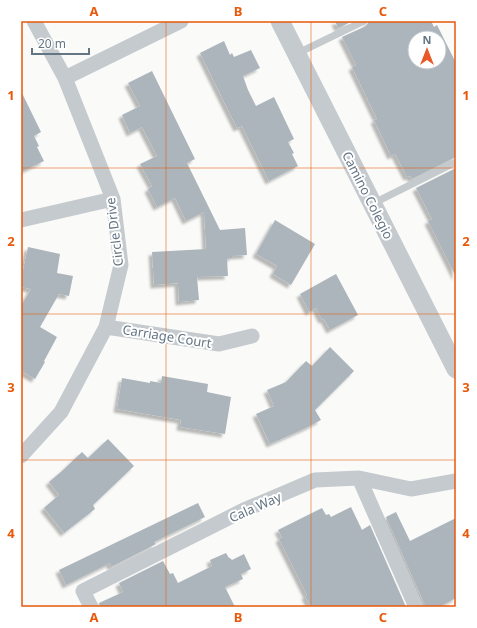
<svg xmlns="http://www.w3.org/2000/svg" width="477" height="628" font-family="'Noto Sans',sans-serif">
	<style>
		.building { fill: #acb5bb; fill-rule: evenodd; filter: url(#shadow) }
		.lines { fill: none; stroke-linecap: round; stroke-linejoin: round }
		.service { stroke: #c5cace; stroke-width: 7 }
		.minor { stroke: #c5cace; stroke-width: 15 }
		.tertiary { stroke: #c5cace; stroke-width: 19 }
		.grid { fill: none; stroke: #e8590c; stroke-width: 1; stroke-opacity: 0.55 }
		.labels { text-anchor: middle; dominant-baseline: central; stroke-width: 4; stroke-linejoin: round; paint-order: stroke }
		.street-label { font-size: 13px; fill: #647584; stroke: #fff }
		.neatline { fill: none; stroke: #e8590c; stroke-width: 1.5 }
		.grid-label { font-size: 13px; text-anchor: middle; font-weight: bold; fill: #e8590c }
	</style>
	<defs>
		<filter id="shadow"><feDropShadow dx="-3.5" dy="3.5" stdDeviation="1" flood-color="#0004"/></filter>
	</defs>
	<rect width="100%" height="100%" fill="#fafaf8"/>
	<!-- building -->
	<path class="building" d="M335,21h18l-15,7z
		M369,21h62l3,6 3,-2 19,38v94l-44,22 -2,-3 -3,1 -12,-23 -4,2 -17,-36 3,-1 -25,-52 4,-2 -14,-28 24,-11 2,-3zM415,38h24v24h-24z
		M224,41l6,14 2,-2 2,4 17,-7 9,18 -17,8 5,14 8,16 18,-9 20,42 -6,3 6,11 -2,1 6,12 -29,15 -27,-55 -5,2 -37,-75z
		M152,71l43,88 -8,4 33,67 25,-2 2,27 -15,1v2h-5l1,18 -31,1 2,23 -20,2 -1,-19 -24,2 -2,-33 54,-3 -2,-37 -18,9 -11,-23 -18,9 -9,-18 4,-3 -12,-22 17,-8 -15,-29 -12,6 -8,-18 18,-9 -12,-23z
		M21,91l20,41 -7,4 5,10 -2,1 7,14 -23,11z
		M456,168v109l-28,-56 4,-2 -16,-31z
		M275,220l40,24 -24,41 -18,-11 4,-8 -21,-12z
		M28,247l32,7 -3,19 16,3 -4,20 -10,-2 -19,33 17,10 -13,24 1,1 -10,17 -14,-8v-65l10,-17 -10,-2v-7z
		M336,274l22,41 -28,15 -6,-11 -2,1 -6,-12 -7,4 -9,-18z
		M330,347l24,24 -39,39 6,10 -13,7 -38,17 -14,-30 18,-8 -7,-16 19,-8 20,-21 6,5z
		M162,376l46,8 -1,8 24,5 -6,37 -45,-7 1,-7 -64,-11 5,-31 28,5v-2l11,2z
		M108,439l26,27 -41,39 2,4 -31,24 -20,-25 15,-13 -10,-13 13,-11 20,-19 6,6z
		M198,503l7,14 -51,25 2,2 -45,23 -1,-4 -44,22 -7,-15z
		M351,507l11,23 8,-5 36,82h-95l-6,-11 2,-1 -28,-56 3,-2 -4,-7 44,-22 4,7 3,-1 2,3z
		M396,512l14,29 46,-23v80l-17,9h-14l-1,-4 -38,-86z
		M226,553l3,5h1l2,2 12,-6 7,15 -10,5 2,5 -18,8 10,20h-135l-1,-4 24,-11 -4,-9 44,-22 7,13 3,-1 5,10 34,-17 -2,-6z"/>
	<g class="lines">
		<!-- service -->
		<path class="service" d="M296,54l68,-33
			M372,204l84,-42"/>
		<!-- minor -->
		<path class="minor" d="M65,78l116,-57
			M21,220l92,-21
			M106,327l113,17 33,-8
			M21,456l40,-44 45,-85 15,-62 -8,-66 -48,-121 -31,-57
			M359,478l57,129
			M91,607l-8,-16 161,-81 71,-30 44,-2 52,11 45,-8"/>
		<!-- tertiary -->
		<path class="tertiary" d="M280,21l176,348"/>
	</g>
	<!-- grid -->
	<path class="grid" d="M166,21v586M311,21v586M21,168h435M21,314h435M21,460h435"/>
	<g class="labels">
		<!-- street labels -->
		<g class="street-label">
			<text transform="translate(368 195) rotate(63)">Camino Colegio</text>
			<text transform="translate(114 232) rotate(-97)">Circle Drive</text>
			<text transform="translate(167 336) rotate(9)">Carriage Court</text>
			<text transform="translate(255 507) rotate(-24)">Cala Way</text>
		</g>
	</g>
	<!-- border -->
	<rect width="477" height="628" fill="none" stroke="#ffffff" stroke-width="44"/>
	<!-- north arrow -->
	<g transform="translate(427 50)"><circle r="19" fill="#ffffff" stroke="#c1c8ce"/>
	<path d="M0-3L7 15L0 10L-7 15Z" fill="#e95829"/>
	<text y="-6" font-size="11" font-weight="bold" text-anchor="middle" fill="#647584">N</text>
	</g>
	<!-- scale -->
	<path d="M32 48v6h57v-6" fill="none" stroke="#647584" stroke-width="2"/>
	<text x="38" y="48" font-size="12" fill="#647584" stroke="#ffffff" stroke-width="3" paint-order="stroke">20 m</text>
	<rect x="22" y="22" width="433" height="584" class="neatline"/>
	<g class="grid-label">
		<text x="94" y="16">A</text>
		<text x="238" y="16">B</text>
		<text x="383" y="16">C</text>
		<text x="11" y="100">1</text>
		<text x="466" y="100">1</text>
		<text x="11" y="246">2</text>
		<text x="466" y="246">2</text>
		<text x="11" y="392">3</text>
		<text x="466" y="392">3</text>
		<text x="11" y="538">4</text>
		<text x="466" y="538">4</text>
		<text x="94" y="622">A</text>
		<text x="238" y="622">B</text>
		<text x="383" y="622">C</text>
	</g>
</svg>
